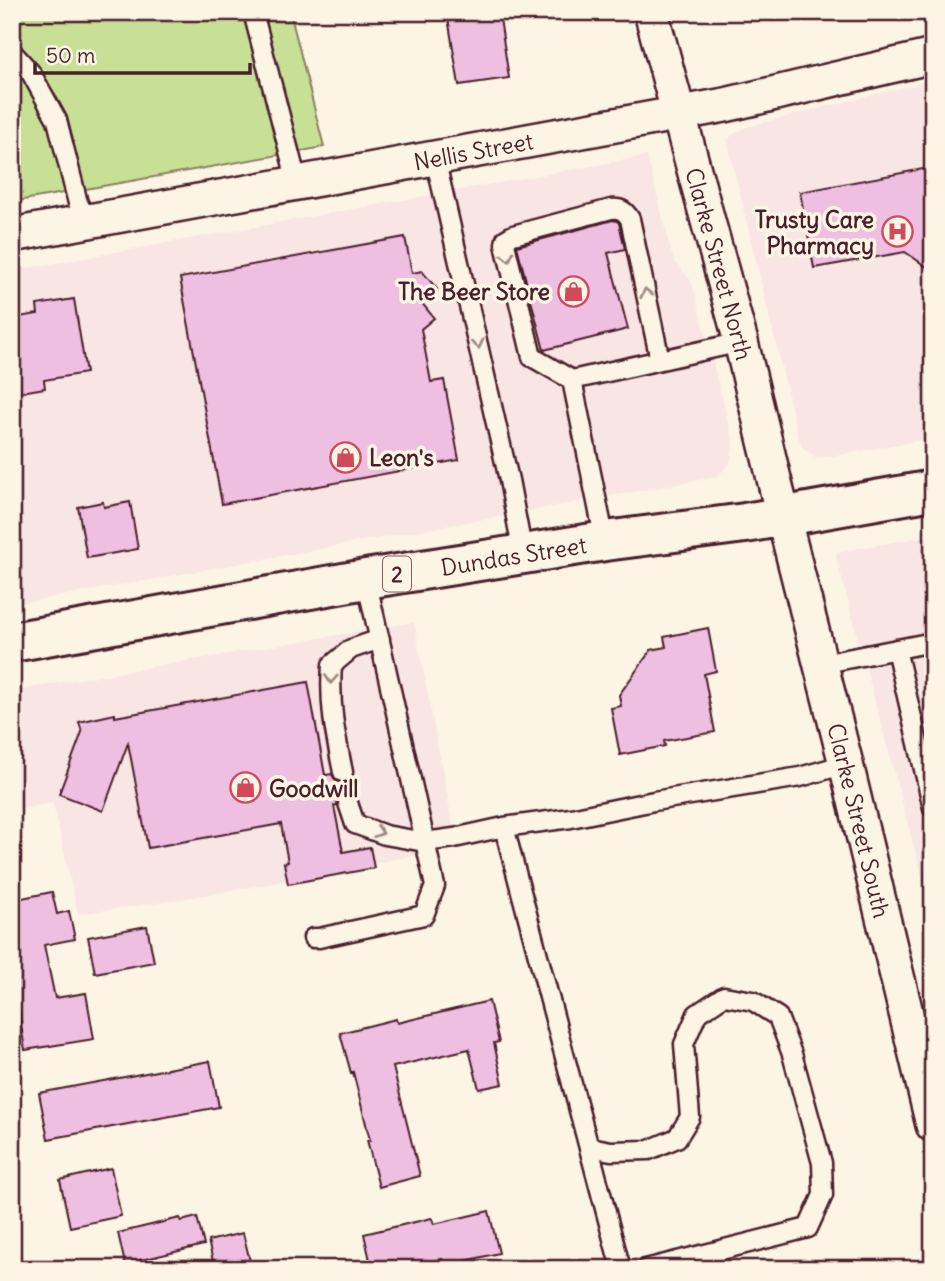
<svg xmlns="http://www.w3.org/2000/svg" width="945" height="1281" font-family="Delius,sans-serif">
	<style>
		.built { fill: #f8e5e4 }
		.green { fill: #c8e096; stroke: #898060; stroke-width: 2 }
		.building { fill: #eebfe1; stroke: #4a1f2b; stroke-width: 2 }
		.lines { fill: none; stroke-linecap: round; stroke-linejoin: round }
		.service-casing { stroke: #4a1f2b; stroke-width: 23 }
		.minor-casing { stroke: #4a1f2b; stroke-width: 38 }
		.primary-casing { stroke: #4a1f2b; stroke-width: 44 }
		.service { stroke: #fcf5e5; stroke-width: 18 }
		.minor { stroke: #fcf5e5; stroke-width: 33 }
		.primary { stroke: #fcf5e5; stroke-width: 38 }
		.oneway { stroke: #a38a88 }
		.labels { text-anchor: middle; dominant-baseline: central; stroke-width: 7; stroke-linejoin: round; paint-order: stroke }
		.shield { fill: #fcf5e5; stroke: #7f5f63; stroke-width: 2 }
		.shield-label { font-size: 21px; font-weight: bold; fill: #4a1f2b }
		.street-label { font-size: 23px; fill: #4a1f2b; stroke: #fcf5e5 }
		.poi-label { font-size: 23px; font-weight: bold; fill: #4a1f2b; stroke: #fcf5e5; text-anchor: end }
	</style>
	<rect width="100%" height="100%" fill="#fcf5e5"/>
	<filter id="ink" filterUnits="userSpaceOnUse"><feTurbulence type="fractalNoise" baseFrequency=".0143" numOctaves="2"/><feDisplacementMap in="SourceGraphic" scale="14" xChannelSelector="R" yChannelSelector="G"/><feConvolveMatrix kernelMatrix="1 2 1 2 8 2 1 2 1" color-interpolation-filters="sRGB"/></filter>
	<g filter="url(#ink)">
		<!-- built -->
		<path class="built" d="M933,80v358l-106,19 -10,1 -14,-10 -5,-12 -71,-296 5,-5 14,-8z
			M647,156l26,103 18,22 4,12 38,147v9l-3,13 -6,8 -9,7 -703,128v-334z
			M933,535v382l-97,-360 1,-5z
			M414,622l43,225 -189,37 -116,20 -74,10 -25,-111 -41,7v-119z"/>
		<!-- green -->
		<path class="green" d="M12,12h278l34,135 -312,55z"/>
		<!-- building -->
		<path class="building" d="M447,12h52l10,66 -50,7z
			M923,169l10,6v96l-28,-19 -91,16 -14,-76z
			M613,220l4,1 2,2 6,26 -17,4 20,76 -84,21 -27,-104z
			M405,237l7,36 10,-2 15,18 -16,13 13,16 -13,11 10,53 13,-2 15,80 -237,44 -42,-226z
			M74,299l12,74 -42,7 1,8 -30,5 -3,-19v-56l26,-4 -1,-9z
			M103,502l1,5 26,-5 8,47 -51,9 -9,-51z
			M708,628l8,43 -12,3 11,58 -51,9 1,5 -45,9 -9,-47 10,-2 -2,-11 32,-45 15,-3 -2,-10z
			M308,682l17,93 7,-1 3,6 5,3h6l7,-6 3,18 -6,-3 -6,1 -5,3 -2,9 -3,1 9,46 27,-5 4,21 -86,16 -4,-21 4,-1 -7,-38 -133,24 -20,-105 -25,68 -44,-17 23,-62 -3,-10 36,-8v3z
			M52,892l5,22 12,-3 6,28 -31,6 11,53 31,-5 8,46 -69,11 -13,-82v-68z
			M147,926l7,36 -59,11 -7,-36z
			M489,1001l10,41 -5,1 9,41 -24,5 -10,-40 -76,18 27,109 -41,11 -12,-47h3l-17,-68 -2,1 -11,-40 56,-14 1,4z
			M210,1061l9,46 -171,32 -9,-46z
			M111,1168l10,48 -51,11 -10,-47z
			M489,1211l10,42 -55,13 -2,-7 -40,10h-30l-8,-35 68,-16 2,6z
			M197,1217l7,28 -79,19 -7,-31 62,-15 1,3z
			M243,1233l9,36h-37l-7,-28z"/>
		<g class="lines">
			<defs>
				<path id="service" d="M253,12l44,170
					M12,52l19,21 26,47 21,83 10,18
					M435,158l74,322 14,74
					M572,380l-40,-23 -27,-113 1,-5 7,-4 98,-26c10,-1 14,2 19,10l30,141
					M605,541l-33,-161 169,-38
					M896,649l37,159
					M821,664l112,-22
					M343,772c-8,-39 -14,-67 -11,-107l19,-16 29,-10
					M348,803l7,21 30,11 40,7 29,-4 50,-11 67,-9 83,-17 146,-24 46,-13
					M504,827l117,442
					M313,938h6l105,-23 11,-29 -69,-307
					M590,1147l21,4 38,-1 28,-12 13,-21 -6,-73 13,-30 27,-18 29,5 25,16 14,37 30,109 1,32 -15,33 -162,41"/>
				<g id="minor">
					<path id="s1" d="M651,12l90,330 42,174 63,248 87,361"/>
					<path id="s2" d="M12,235l713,-130 208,-49"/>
				</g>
				<g id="primary">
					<path id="s3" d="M12,642l354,-63 239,-38 140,-18 188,-33"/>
				</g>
			</defs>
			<!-- service casing -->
			<use href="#service" class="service-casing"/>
			<!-- minor casing -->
			<use href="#minor" class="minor-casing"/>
			<!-- primary casing -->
			<use href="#primary" class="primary-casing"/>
			<!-- service -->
			<use href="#service" class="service"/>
			<!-- minor -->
			<use href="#minor" class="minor"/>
			<!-- primary -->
			<use href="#primary" class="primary"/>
		</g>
		<!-- one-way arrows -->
		<defs><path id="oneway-chevron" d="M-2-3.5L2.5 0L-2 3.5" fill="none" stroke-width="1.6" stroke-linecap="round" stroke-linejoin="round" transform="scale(1.75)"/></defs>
		<g class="oneway">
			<use href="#oneway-chevron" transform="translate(508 257) rotate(76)"/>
			<use href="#oneway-chevron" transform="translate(646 293) rotate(-102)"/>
			<use href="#oneway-chevron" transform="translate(478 344) rotate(77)"/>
			<use href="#oneway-chevron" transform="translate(331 679) rotate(94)"/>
			<use href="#oneway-chevron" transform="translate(379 832) rotate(18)"/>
		</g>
	</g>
	<!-- icons -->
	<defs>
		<symbol id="hospital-ring" viewBox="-11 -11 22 22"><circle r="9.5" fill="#fcf5e5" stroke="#d1495b" stroke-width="1.5"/><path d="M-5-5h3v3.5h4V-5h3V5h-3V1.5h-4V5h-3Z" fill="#d1495b"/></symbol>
		<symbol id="shop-ring" viewBox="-11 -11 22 22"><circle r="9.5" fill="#fcf5e5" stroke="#d1495b" stroke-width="1.5"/><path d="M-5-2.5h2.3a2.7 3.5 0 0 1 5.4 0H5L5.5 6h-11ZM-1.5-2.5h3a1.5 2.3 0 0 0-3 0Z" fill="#d1495b"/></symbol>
	</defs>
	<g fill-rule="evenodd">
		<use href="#hospital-ring" x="880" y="214" width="35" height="35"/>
		<use href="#shop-ring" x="556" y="274" width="35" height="35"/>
		<use href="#shop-ring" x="328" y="440" width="35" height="35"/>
		<use href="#shop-ring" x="228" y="770" width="35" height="35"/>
	</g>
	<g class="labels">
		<!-- shield labels -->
		<rect class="shield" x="383" y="556.5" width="28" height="35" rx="5"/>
		<g class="shield-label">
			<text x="397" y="574">2</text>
		</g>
		<!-- street labels -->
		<g class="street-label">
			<text stroke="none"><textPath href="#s2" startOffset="469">Nellis Street</textPath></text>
			<text stroke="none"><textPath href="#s1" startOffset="261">Clarke Street North</textPath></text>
			<text stroke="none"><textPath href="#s3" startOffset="509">Dundas Street</textPath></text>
			<text stroke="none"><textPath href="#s1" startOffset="835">Clarke Street South</textPath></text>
		</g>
		<!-- poi labels -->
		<g class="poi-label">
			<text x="874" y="219">Trusty Care<tspan x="874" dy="26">Pharmacy</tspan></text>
			<text x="550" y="291">The Beer Store</text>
			<text x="369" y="457" text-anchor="start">Leon's</text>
			<text x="269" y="788" text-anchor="start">Goodwill</text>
		</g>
	</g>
	<!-- margin -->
	<rect width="945" height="1281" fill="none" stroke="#fcf5e5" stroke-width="42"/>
	<rect x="21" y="21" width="903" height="1239" fill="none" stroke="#4a1f2b" stroke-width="2.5" filter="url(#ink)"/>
	<!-- scale -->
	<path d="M35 63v10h215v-10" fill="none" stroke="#4a1f2b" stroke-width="3.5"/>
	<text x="46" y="63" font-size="21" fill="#4a1f2b" stroke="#fcf5e5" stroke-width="5" paint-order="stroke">50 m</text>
</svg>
